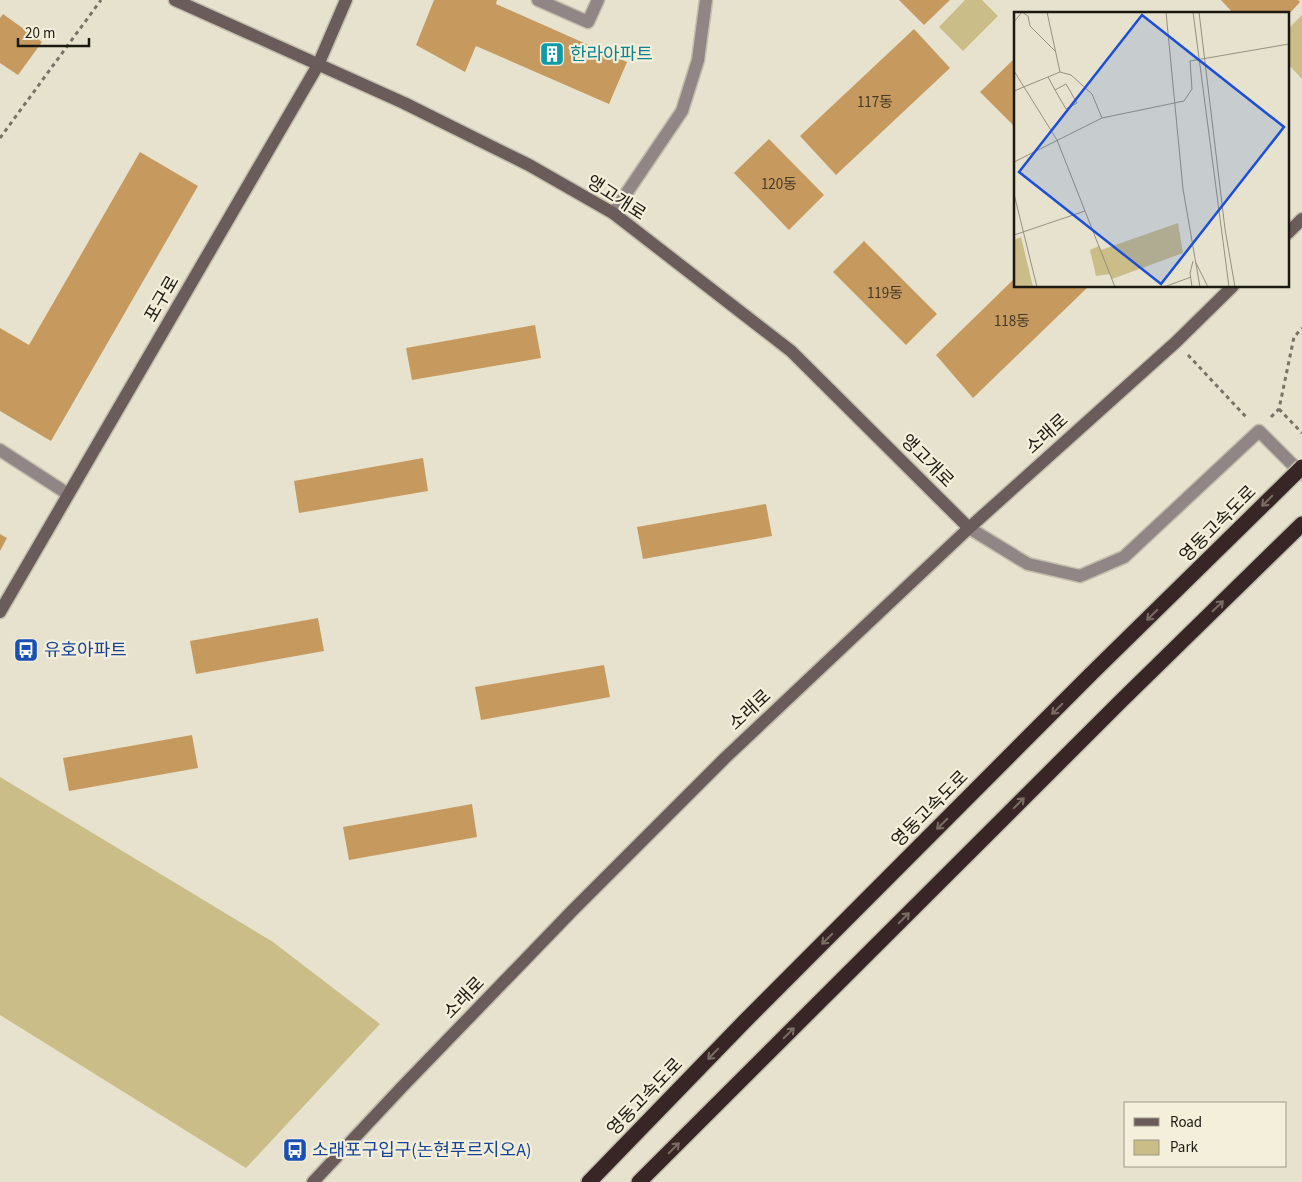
<svg xmlns="http://www.w3.org/2000/svg" width="1302" height="1182" font-family="'Source Sans 3','Noto Sans KR',sans-serif">
	<style>
		.green { fill: #cabd87 }
		.building { fill: #c69a5f }
		.lines { fill: none; stroke-linecap: round; stroke-linejoin: round }
		.street-casing { stroke: #c1beab; stroke-width: 15 }
		.secondary-casing { stroke: #c1beab; stroke-width: 15 }
		.highway-casing { stroke: #c1beab; stroke-width: 18 }
		.path { stroke: #767466; stroke-width: 3; stroke-dasharray: 4 4; stroke-linecap: butt }
		.street { stroke: #918686; stroke-width: 12 }
		.secondary { stroke: #6b5c5c; stroke-width: 12 }
		.highway { stroke: #382626; stroke-width: 15 }
		.highway-bridge-casing { stroke: #c1beab; stroke-width: 18; stroke-linecap: butt }
		.highway-bridge { stroke: #382626; stroke-width: 15 }
		.oneway { stroke: #7a6c65 }
		.labels { text-anchor: middle; dominant-baseline: central; stroke-width: 4.5; stroke-linejoin: round; paint-order: stroke }
		.number-label { font-size: 15px; fill: #453824 }
		.culture-label { font-size: 18px; fill: #0d838f; stroke: #f4efda; text-anchor: start }
		.street-label { font-size: 18px; fill: #1a1810; stroke: #f4efda }
		.transit-label { font-size: 18px; fill: #164399; stroke: #f4efda; text-anchor: start }
		.inset-road { fill: none; stroke: #949181; stroke-width: 1 }
		.view { fill: #1d4ed8; fill-opacity: 0.15; stroke: #1d4ed8; stroke-width: 2.5 }
		.inset-edge { fill: none; stroke: #1a1810; stroke-width: 2.5 }
	</style>
	<rect width="100%" height="100%" fill="#e6e2cd"/>
	<!-- green -->
	<path class="green" d="M965,0h17l16,16 -35,35 -24,-24z
		M1302,15v64l-14,-15v-35z
		M0,777l273,165 107,82 -134,144 -246,-153z"/>
	<!-- building -->
	<path class="building" d="M434,0h63l-1,4 131,58 -18,42 -133,-58 -11,26 -49,-27z
		M899,0h51l-26,25z
		M1221,0h77l2,2 -11,12h-55z
		M3,14l39,28 -24,33 -18,-12v-45z
		M914,29l36,39 -114,107 -36,-39z
		M1016,57v71l-36,-36z
		M769,139l55,56 -35,35 -55,-57z
		M140,152l58,34 -147,255 -51,-30v-83l29,17z
		M864,241l73,73 -31,31 -73,-73z
		M1016,277v9h73l-116,112 -37,-43z
		M535,325l6,33 -129,22 -6,-32z
		M423,458l5,33 -129,22 -5,-32z
		M766,504l6,32 -129,23 -6,-32z
		M0,534l7,4 -7,13z
		M318,618l6,33 -128,23 -6,-33z
		M604,665l6,32 -129,23 -6,-33z
		M192,735l6,33 -129,23 -6,-33z
		M472,804l5,33 -128,23 -6,-33z"/>
	<g class="lines">
		<defs>
			<path id="street" d="M538,0l50,22 10,-22
				M613,213l69,-102 16,-51 8,-60
				M0,450l68,44
				M969,528l59,36 52,12 44,-19 135,-126 43,43"/>
			<path id="secondary" d="M175,0l229,103 125,62 84,48 178,138 178,177
				M1288,233l14,-14
				M0,612l318,-547 28,-65
				M313,1182l89,-95 171,-177 152,-152 244,-230 207,-186 57,-56"/>
			<path id="highway" d="M589,1182l155,-160 347,-348
				M639,1182l482,-481 181,-177"/>
		</defs>
		<!-- street casing -->
		<use href="#street" class="street-casing"/>
		<!-- secondary casing -->
		<use href="#secondary" class="secondary-casing"/>
		<!-- highway casing -->
		<use href="#highway" class="highway-casing"/>
		<!-- path -->
		<path class="path" d="M0,138l101,-138
			M1188,355l59,63
			M1279,409l23,24
			M1271,417l8,-8 15,-72 8,-9"/>
		<!-- street -->
		<use href="#street" class="street"/>
		<!-- secondary -->
		<use href="#secondary" class="secondary"/>
		<!-- highway -->
		<use href="#highway" class="highway"/>
		<defs>
			<path id="highway-bridge" d="M1091,674l211,-207"/>
		</defs>
		<!-- highway-bridge casing -->
		<use href="#highway-bridge" class="highway-bridge-casing"/>
		<!-- highway-bridge -->
		<use href="#highway-bridge" class="highway-bridge"/>
	</g>
	<!-- one-way arrows -->
	<defs><path id="oneway-shaft" d="M-6 0H5M1.5-3L5.5 0L1.5 3" fill="none" stroke-width="1.6" stroke-linecap="round" stroke-linejoin="round" transform="scale(1.25)"/></defs>
	<g class="oneway">
		<use href="#oneway-shaft" transform="translate(1267 501) rotate(135)"/>
		<use href="#oneway-shaft" transform="translate(1218 606) rotate(-44)"/>
		<use href="#oneway-shaft" transform="translate(1152 615) rotate(135)"/>
		<use href="#oneway-shaft" transform="translate(1057 709) rotate(135)"/>
		<use href="#oneway-shaft" transform="translate(1019 803) rotate(-45)"/>
		<use href="#oneway-shaft" transform="translate(942 824) rotate(135)"/>
		<use href="#oneway-shaft" transform="translate(904 918) rotate(-45)"/>
		<use href="#oneway-shaft" transform="translate(827 939) rotate(135)"/>
		<use href="#oneway-shaft" transform="translate(789 1033) rotate(-45)"/>
		<use href="#oneway-shaft" transform="translate(713 1054) rotate(134)"/>
		<use href="#oneway-shaft" transform="translate(674 1148) rotate(-45)"/>
	</g>
	<!-- icons -->
	<defs>
		<symbol id="building-square" viewBox="-11 -11 22 22"><rect x="-9" y="-9" width="18" height="18" rx="4" fill="#0f9aa8" stroke="#f4efda"/><path d="M-4-6H4V6H1V3H-1V6H-4ZM-2.5-4.3h1.7v1.8h-1.7ZM.8-4.3h1.7v1.8H.8ZM-2.5-1h1.7V.8h-1.7ZM.8-1h1.7V.8H.8Z" fill="#fff"/></symbol>
		<symbol id="bus-square" viewBox="-11 -11 22 22"><rect x="-9" y="-9" width="18" height="18" rx="4" fill="#1a4fb4" stroke="#f4efda"/><path d="M-5-6H5V4H4V6H2V4H-2V6H-4V4H-5ZM-3.5-4V0h7V-4ZM-3.5 1.2v1.5H-2V1.2ZM2 1.2v1.5H3.5V1.2Z" fill="#fff"/></symbol>
	</defs>
	<g fill-rule="evenodd">
		<use href="#building-square" x="538" y="40" width="28" height="28"/>
		<use href="#bus-square" x="12" y="636" width="28" height="28"/>
		<use href="#bus-square" x="281" y="1136" width="28" height="28"/>
	</g>
	<g class="labels">
		<!-- number labels -->
		<g class="number-label">
			<text x="875" y="102">117동</text>
			<text x="779" y="184">120동</text>
			<text x="885" y="293">119동</text>
			<text x="1012" y="321">118동</text>
		</g>
		<!-- culture labels -->
		<g class="culture-label">
			<text x="570" y="54">한라아파트</text>
		</g>
		<!-- street labels -->
		<g class="street-label">
			<text transform="translate(616 198) rotate(33)">앵고개로</text>
			<text transform="translate(162 299) rotate(-60)">포구로</text>
			<text transform="translate(1047 434) rotate(-42)">소래로</text>
			<text transform="translate(927 461) rotate(45)">앵고개로</text>
			<text transform="translate(1218 524) rotate(-45)">영동고속도로</text>
			<text transform="translate(750 710) rotate(-43)">소래로</text>
			<text transform="translate(930 809) rotate(-45)">영동고속도로</text>
			<text transform="translate(464 998) rotate(-46)">소래로</text>
			<text transform="translate(645 1097) rotate(-46)">영동고속도로</text>
		</g>
		<!-- transit labels -->
		<g class="transit-label">
			<text x="44" y="650">유호아파트</text>
			<text x="312" y="1150">소래포구입구(논현푸르지오A)</text>
		</g>
	</g>
	<!-- overview -->
	<g transform="translate(1014 12)">
		<rect width="275" height="275" fill="#e6e2cd"/>
		<path d="M164,211l5,30 -71,26 -2,-5 -14,2 -6,-26 9,-4 2,4zM7,225l12,50h-19v-47z" fill="#cabd87"/>
		<path class="inset-road" d="M33,0l13,60M152,0l17,177 17,98M179,0l36,275M185,0l26,217 10,58M0,10l8,-10 6,4 2,10 26,26M0,59l43,69 58,147M46,60l11,3 21,19 10,24M34,65l7,13 11,19 11,-6 -11,-19 -11,6M0,79l46,-19M0,150l88,-44 82,-17 8,-12 -2,-28 99,-17M0,182l23,93M0,223l71,-24M182,251l12,24M150,275l27,-10M178,275l-2,-14 3,-12"/>
		<path class="view" d="M128,3l142,112 -123,157 -142,-112z"/>
		<rect width="275" height="275" class="inset-edge"/>
	</g>
	<!-- legend -->
	<rect x="1124" y="1102" width="162" height="65" fill="#f4efda" stroke="#9d9989"/>
	<rect x="1134" y="1118" width="25" height="8" fill="#6b5c5c" stroke="#9d9989"/>
	<text x="1170" y="1127" font-size="15" fill="#1a1810">Road</text>
	<rect x="1134" y="1140" width="25" height="15" fill="#cabd87" stroke="#9d9989"/>
	<text x="1170" y="1152" font-size="15" fill="#1a1810">Park</text>
	<!-- scale -->
	<path d="M18 38v8h71v-8" fill="none" stroke="#1a1810" stroke-width="2.5"/>
	<text x="25" y="38" font-size="15" fill="#1a1810" stroke="#f4efda" stroke-width="4" paint-order="stroke">20 m</text>
</svg>
